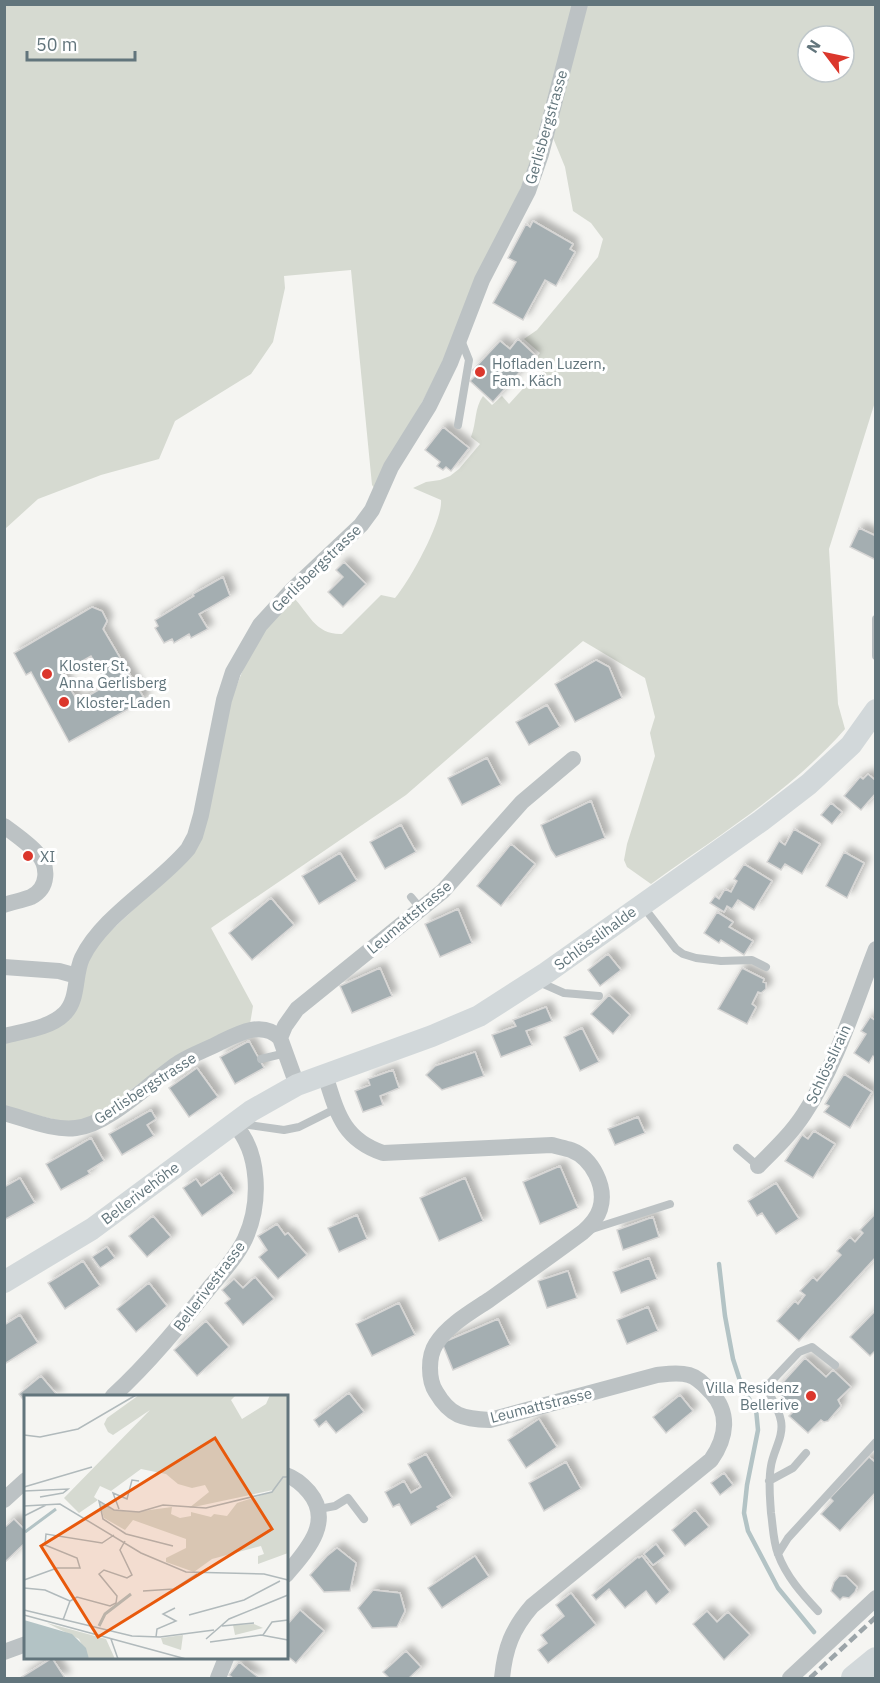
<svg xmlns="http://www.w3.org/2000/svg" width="880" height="1683" font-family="'IBM Plex Sans',sans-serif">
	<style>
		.green { fill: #d6dad1; fill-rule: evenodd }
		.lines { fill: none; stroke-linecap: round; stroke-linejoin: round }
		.stream { stroke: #b3c3c5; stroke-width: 4.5 }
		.building { fill: #a4aeb1; stroke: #d7d6d5; stroke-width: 1.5; fill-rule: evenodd; filter: url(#shadow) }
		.service { stroke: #bcc2c4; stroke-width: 8 }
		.minor { stroke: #bcc2c4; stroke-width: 16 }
		.secondary { stroke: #d2d8da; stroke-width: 22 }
		.primary { stroke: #d2d8da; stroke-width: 26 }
		.rail { stroke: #9ca5a9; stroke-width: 4.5; stroke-dasharray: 9 4.5; stroke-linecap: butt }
		.poi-dot { fill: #db372c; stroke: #fff; stroke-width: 2 }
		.labels { text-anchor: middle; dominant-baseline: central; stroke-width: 6; stroke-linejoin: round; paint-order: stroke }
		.street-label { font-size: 15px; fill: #62757c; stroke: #fff }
		.poi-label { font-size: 15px; fill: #62757c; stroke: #fff; text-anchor: start }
		.inset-river { fill: none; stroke: #b3c3c5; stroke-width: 3 }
		.inset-road { fill: none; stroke: #b1babc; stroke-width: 1.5 }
		.view { fill: #e8590c; fill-opacity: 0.15; stroke: #e8590c; stroke-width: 3 }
		.inset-edge { fill: none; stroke: #62757c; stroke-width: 3 }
	</style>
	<defs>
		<filter id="shadow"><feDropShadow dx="5.5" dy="-5.5" stdDeviation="3" flood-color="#0004"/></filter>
	</defs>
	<rect width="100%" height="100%" fill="#f5f5f2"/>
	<!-- green -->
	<path class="green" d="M4,5h572l-37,141 -87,199 -76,145 -4,-5 -21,-215 -67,6 1,12 -12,54 -22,32 -76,47 -16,38 -58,16 -63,24 -33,30z
		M585,5h290v397l-46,147 9,155 7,25c-55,63 -126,106 -194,155l-24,-17 -3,-7 3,-16 28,-88 -5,-23 5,-16 -10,-39 -62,-37 -177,154 -195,133 42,78 -3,18 -109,58 -48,36 -27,4 -61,-14 -1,-66 53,-17 26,-54 16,-29 86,-81 43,-154 27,-67 38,-43c16,16 22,38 49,37l39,-39 14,3c14,-16 48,-77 46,-98l-28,-12 13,-6 14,-2 10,-4 9,-7 21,-25 -9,-7c6,-16 3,-28 12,-41l9,9 10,-9 7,8 30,-33 -7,-8 8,-10 -16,-14 13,-9 61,-73 5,-18 -12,-16 -18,-12 -8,-44 -14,-34zM808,36h36v36h-36z"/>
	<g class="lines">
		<!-- stream -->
		<path class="stream" d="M719,1264l6,52 8,43 10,31 13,19 2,21 -11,55 -3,28 4,18 30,57 36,44"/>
	</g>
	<!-- building -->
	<path class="building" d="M533,221l40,23 -3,5 5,3 -19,34 -11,-6 -22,40 -30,-17 23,-41 -8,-4 18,-34 4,3z
		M518,339l17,16 -42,47 -23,-21 7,-7 -4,-4 27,-29 10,8z
		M443,427l26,21 -18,23 -5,-4 -3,3 -6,-4 3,-4 -15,-12z
		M859,528l17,8v24l-26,-13z
		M344,562l22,22 -23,23 -15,-15 15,-15 -7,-7z
		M223,577l7,19 -31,18 9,15 -17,9 -2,-4 -15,9 -2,-4 -8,4 -9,-15 3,-2 -3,-6 39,-24 -1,-2z
		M92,607l10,4 5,10 -4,8 42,71 -76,42 -38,-70 -5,3 -12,-22zM91,656l16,29 -29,17 -17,-29z
		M596,660l13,7 13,31 -47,24 -20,-38z
		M547,705l13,22 -31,18 -13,-23z
		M487,758l14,27 -39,20 -14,-27z
		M868,774l8,7v12l-15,17 -17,-14 16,-19 3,2z
		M591,801l14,37 -49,19 -5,-7 -10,-25z
		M831,803l11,9 -10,12 -11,-9z
		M401,825l15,27 -31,17 -15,-27z
		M794,829l26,15 -18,30 -17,-10 -4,6 -14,-8 12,-21 6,4z
		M511,844l24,20 -34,42 -24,-20z
		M844,852l20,11 -17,35 -21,-12z
		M340,853l17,28 -38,23 -17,-28z
		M744,864l28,17 -18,29 -16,-10 -6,9 -5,-3 -3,6 -14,-9 5,-7 4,3 6,-10 6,3 6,-11 -3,-2z
		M271,898l23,27 -42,35 -23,-27z
		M458,909l14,34 -32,14 -15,-33z
		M717,912l16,10 -4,5 24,14 -9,14 -23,-15 -2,3 -15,-10z
		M608,954l13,16 -21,16 -12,-16z
		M380,968l12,28 -40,17 -12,-27z
		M742,968l22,11 -1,3 3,1v6l-5,4 -3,-1 -6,12 4,3 -9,17 -29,-15z
		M609,995l21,20 -17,19 -22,-20z
		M546,1007l6,14 -26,10 6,14 -31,12 -9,-22 24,-9 -3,-6z
		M870,1017l6,4v37l-3,-2 -4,7 -15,-10 12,-19 -5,-3z
		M582,1028l17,34 -19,9 -16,-34z
		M249,1041l15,27 -29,16 -15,-27z
		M475,1052l9,24 -42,14 -16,-15 9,-9z
		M197,1068l21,29 -29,20 -20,-29z
		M393,1070l6,18 -19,8 3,9 -20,7 -8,-21 15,-6 -2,-6z
		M844,1074l28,18 -22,36 -26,-16 5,-6 -4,-2z
		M151,1110l5,9 -9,6 7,11 -32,19 -13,-21z
		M638,1117l7,16 -30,12 -7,-16z
		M814,1131l21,13 -22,34 -28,-17 17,-26 6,4z
		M91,1138l13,23 -16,10 2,3 -29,16 -15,-26z
		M560,1166l18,42 -38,16 -17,-42z
		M220,1173l14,20 -32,23 -19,-28 13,-9 5,7z
		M20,1178l15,25 -31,17v-33z
		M465,1178l18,43 -44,20 -19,-43z
		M776,1183l23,36 -23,15 -14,-21 -5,3 -9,-15z
		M876,1213v44l-77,84 -22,-20 18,-20 3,3 7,-9 -5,-4 13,-14 4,4 24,-26 -4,-4 13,-14 5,5 8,-9 -3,-3z
		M357,1215l10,24 -28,13 -11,-24z
		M153,1216l18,21 -24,20 -18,-21z
		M653,1217l6,20 -36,13 -6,-20z
		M277,1224l8,11 3,-2 19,22 -29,24 -19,-22 8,-7 -9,-14z
		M107,1247l8,11 -15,10 -8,-11z
		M649,1258l8,21 -36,14 -8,-21z
		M83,1261l17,25 -35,23 -17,-26z
		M568,1271l9,27 -30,10 -9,-27z
		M255,1277l19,22 -31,26 -18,-22 5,-4 -8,-9 12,-11 9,9z
		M149,1283l18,23 -31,26 -19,-23z
		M399,1303l16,32 -43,21 -16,-32z
		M648,1307l10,24 -31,13 -10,-24z
		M876,1310v40l-6,6 -20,-19z
		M20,1315l18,28 -32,20 -2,-2v-36z
		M498,1319l12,26 -57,25 -11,-27z
		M206,1321l23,26 -32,29 -23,-26z
		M805,1358l21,19 7,-7 18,17 -13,13 3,6 -13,15 -4,1 -3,-2 -13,13 -19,-17 6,-6 -20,-19z
		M41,1376l17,20h-32v7l-7,-9z
		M349,1393l15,19 -28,21 -10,-12 -7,6 -5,-7z
		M680,1395l13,16 -27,22 -13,-16z
		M539,1419l18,28 -31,21 -18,-28z
		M426,1454l26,44 -15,9 2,2 -28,16 -12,-21 -6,3 -8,-15 19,-11 7,12 10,-6 -13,-23z
		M869,1457l7,6v29l-36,39 -19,-17 12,-13 -3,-3z
		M566,1462l15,27 -37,22 -15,-28z
		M724,1473l9,12 -13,10 -9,-12z
		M695,1510l14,17 -24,19 -13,-16z
		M14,1519l12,12v11l-21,20 -1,-34z
		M656,1544l9,12 -12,9 -9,-11z
		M337,1548l19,15 -6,28 -26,1 -14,-17 17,-19z
		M475,1556l14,21 -47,31 -14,-20z
		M642,1556l28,36 -14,12 -10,-13 -21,17 -16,-19 -13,11 -4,-5 46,-38 1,1z
		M839,1576h7l11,11 -2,5 -6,6 -6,-1 -3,3 -9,-9 3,-9z
		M373,1590l27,3 5,18 -8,16 -25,1 -14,-20z
		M571,1593l25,32 -48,38 -10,-13 9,-7 -6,-8 23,-19 -8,-11z
		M300,1610l24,21 -28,32 -10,-8v-29z
		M707,1611l10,11 11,-10 22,23 -26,25 -31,-36z
		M406,1651l15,16 -12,11h-20l-6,-6z
		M52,1658l13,20h-45z
		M239,1662l20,16h-26l-4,-3z"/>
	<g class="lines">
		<!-- service -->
		<path class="service" d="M458,425l11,-65 -8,-20
			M876,619v37
			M411,897l10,12
			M642,905l34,44 7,5 13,4 25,3 31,-1 14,7
			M539,982l25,11 35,3
			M261,1059l25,-6
			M242,1124l42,6 15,-3 36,-18
			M737,1148l21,18
			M589,1230l81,-26
			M769,1481l24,-13 13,-15
			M319,1509l16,-3 13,-8 16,21
			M778,1554l10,-16 88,-96
			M818,1611c-16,-17 -32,-35 -40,-57 -5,-13 -5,-28 -7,-41 -1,-16 -3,-31 0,-47 2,-15 13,-29 10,-45 -2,-12 -10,-23 -15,-34l33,-35 13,-5 23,18"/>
		<!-- minor -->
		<path class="minor" d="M4,826c11,8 24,17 33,27 12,13 12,35 -6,44 -8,3 -18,5 -27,8
			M4,967l55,4 18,5
			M4,1036c19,-5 46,-8 60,-22 15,-14 10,-39 18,-56 20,-42 76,-73 106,-109l7,-13 6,-21 23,-115 9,-28 27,-47 33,-36 68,-64 11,-15 19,-43 38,-61 21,-43 32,-83 46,-89 13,-37 39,-150
			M325,1075c12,37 17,64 58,78l169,-8c7,2 13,3 19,5 21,8 36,37 29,59 -3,10 -10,17 -17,23 -31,23 -62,45 -94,68 -18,12 -41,25 -53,44 -8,12 -8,36 0,48 14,24 27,27 54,28l167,-45c10,-1 21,-3 32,0 10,3 15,10 22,17 19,21 16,45 0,68l-179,146c-20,23 -27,42 -30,72
			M297,1085l-17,-47 5,-12 12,-17 146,-118 79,-89 51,-43
			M4,1113c23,6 49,18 72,15 34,-4 75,-47 104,-66 13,-8 28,-13 41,-20 20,-10 42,-21 59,-4
			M758,1166c16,-16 33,-32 46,-52 32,-48 51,-111 72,-165
			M113,1396c36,-33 67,-71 97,-109 12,-14 27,-31 35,-48 16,-35 16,-87 -12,-116
			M286,1475c9,3 17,10 23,17 25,30 -3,59 -23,83
			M4,1500l22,-20
			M4,1652l22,-8
			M218,1678l8,-20
			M790,1678l86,-80"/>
		<!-- secondary -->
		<path class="secondary" d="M4,1282l88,-53 159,-118 46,-26 135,-49 47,-20 67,-43 215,-152 48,-37 42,-39 25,-35"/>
		<!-- primary -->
		<path class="primary" d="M854,1678l22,-18"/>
		<!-- rail -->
		<path class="rail" d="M810,1678l66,-61"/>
	</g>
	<!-- markers -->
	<g class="poi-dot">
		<circle cx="480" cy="372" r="6"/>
		<circle cx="47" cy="674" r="6"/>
		<circle cx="64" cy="702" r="6"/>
		<circle cx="28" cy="856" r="6"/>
		<circle cx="811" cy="1396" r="6"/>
	</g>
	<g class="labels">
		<!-- street labels -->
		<g class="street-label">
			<text transform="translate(546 127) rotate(-74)">Gerlisbergstrasse</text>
			<text transform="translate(316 568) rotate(-44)">Gerlisbergstrasse</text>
			<text transform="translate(409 917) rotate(-40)">Leumattstrasse</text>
			<text transform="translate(595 938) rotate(-36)">Schlösslihalde</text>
			<text transform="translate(828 1064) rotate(-65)">Schlösslirain</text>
			<text transform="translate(145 1088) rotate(-33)">Gerlisbergstrasse</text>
			<text transform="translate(140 1193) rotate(-37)">Bellerivehöhe</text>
			<text transform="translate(209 1286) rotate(-53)">Bellerivestrasse</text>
			<text transform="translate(541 1405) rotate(-14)">Leumattstrasse</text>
		</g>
		<!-- poi labels -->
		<g class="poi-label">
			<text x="492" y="363">Hofladen Luzern,<tspan x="492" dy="17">Fam. Käch</tspan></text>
			<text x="59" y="665">Kloster St.<tspan x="59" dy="17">Anna Gerlisberg</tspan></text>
			<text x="76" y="702">Kloster-Laden</text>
			<text x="40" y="856">XI</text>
			<text x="799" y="1387" text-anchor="end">Villa Residenz<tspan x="799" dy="17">Bellerive</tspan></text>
		</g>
	</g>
	<!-- overview -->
	<g transform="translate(24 1395)">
		<rect width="264" height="264" fill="#f5f5f2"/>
		<path d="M115,0h97l-5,5 11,19 24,-15 4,-9h18v81l-15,14 -84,18 20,-16 -4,-7 -13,3 -14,-4 -12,-10 -25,-5 -30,22 -11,-5 -6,11 4,3 -19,13 -15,-15 86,-88 -37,25 -5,-3 -4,-8 3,-6zM259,83h5v75l-30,11v-8l6,-2 -3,-8 -49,13 -18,13 -28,-10v-4l20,-10v-9l-53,-19 -8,10 -21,-12 -5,-16 14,8 22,2 37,-5 -1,7 9,4 11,-2v-4l20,5 3,-3 13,2 10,-13 35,-11zM23,228l59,16 9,20h-26l-10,-20zM230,229l9,4 -28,7 -2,-10zM159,240l-2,15 -18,-6 -2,-6z" fill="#d6dad1"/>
		<path d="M0,225l48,14 14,14 3,11h-65z" fill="#b3c3c5"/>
		<path class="inset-river" d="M1,137l31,-23M75,231l6,-12 26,-20"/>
		<path class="inset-road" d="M0,40l16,2 38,-8 58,-34M0,92l68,-20M0,96l44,-2 -5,4 -23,4M0,111l36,-2 81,49 45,19 78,2 24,6M95,114l-6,-16 14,6 5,-19 7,1M0,121l22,-11M102,139l-23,-15 -4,-18 15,9 25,2 24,-7 43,3 66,-16 11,-15h5M102,139l47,12M0,185l33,-12h23l-3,-10 -32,-13 1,-11 56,9 12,-8M0,193l21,2 25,11M119,196l31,-2 23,-15M0,215l108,26 28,1 54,-7M0,220l162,44M165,220l55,-15 36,-19M39,225l7,-19 7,-4 33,9 6,-3 1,-7 -18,-22 5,-4 23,8 5,-3 -12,-25 5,-9M198,231l32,-3M239,240l9,-13 16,-2M132,242l1,-8 19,-8 -13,-7 12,-6M87,244l7,20M182,244l23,-20 59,-24M186,247l51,-7 27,5"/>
		<path class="view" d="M191,43l57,91 -174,108 -57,-91z"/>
		<rect width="264" height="264" class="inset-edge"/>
	</g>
	<!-- border -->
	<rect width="880" height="1683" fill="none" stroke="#62757c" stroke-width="12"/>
	<!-- north arrow -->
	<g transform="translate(826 54) rotate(302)"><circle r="28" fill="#ffffff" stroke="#c0c8cb" stroke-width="1.5"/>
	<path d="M0-4.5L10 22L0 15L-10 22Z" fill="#db372c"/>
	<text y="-9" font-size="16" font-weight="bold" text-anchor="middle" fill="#62757c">N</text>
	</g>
	<!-- scale -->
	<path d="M27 51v9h108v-9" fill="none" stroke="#62757c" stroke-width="3"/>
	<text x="36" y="51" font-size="18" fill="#62757c" stroke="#ffffff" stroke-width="4.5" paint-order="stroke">50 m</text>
</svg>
